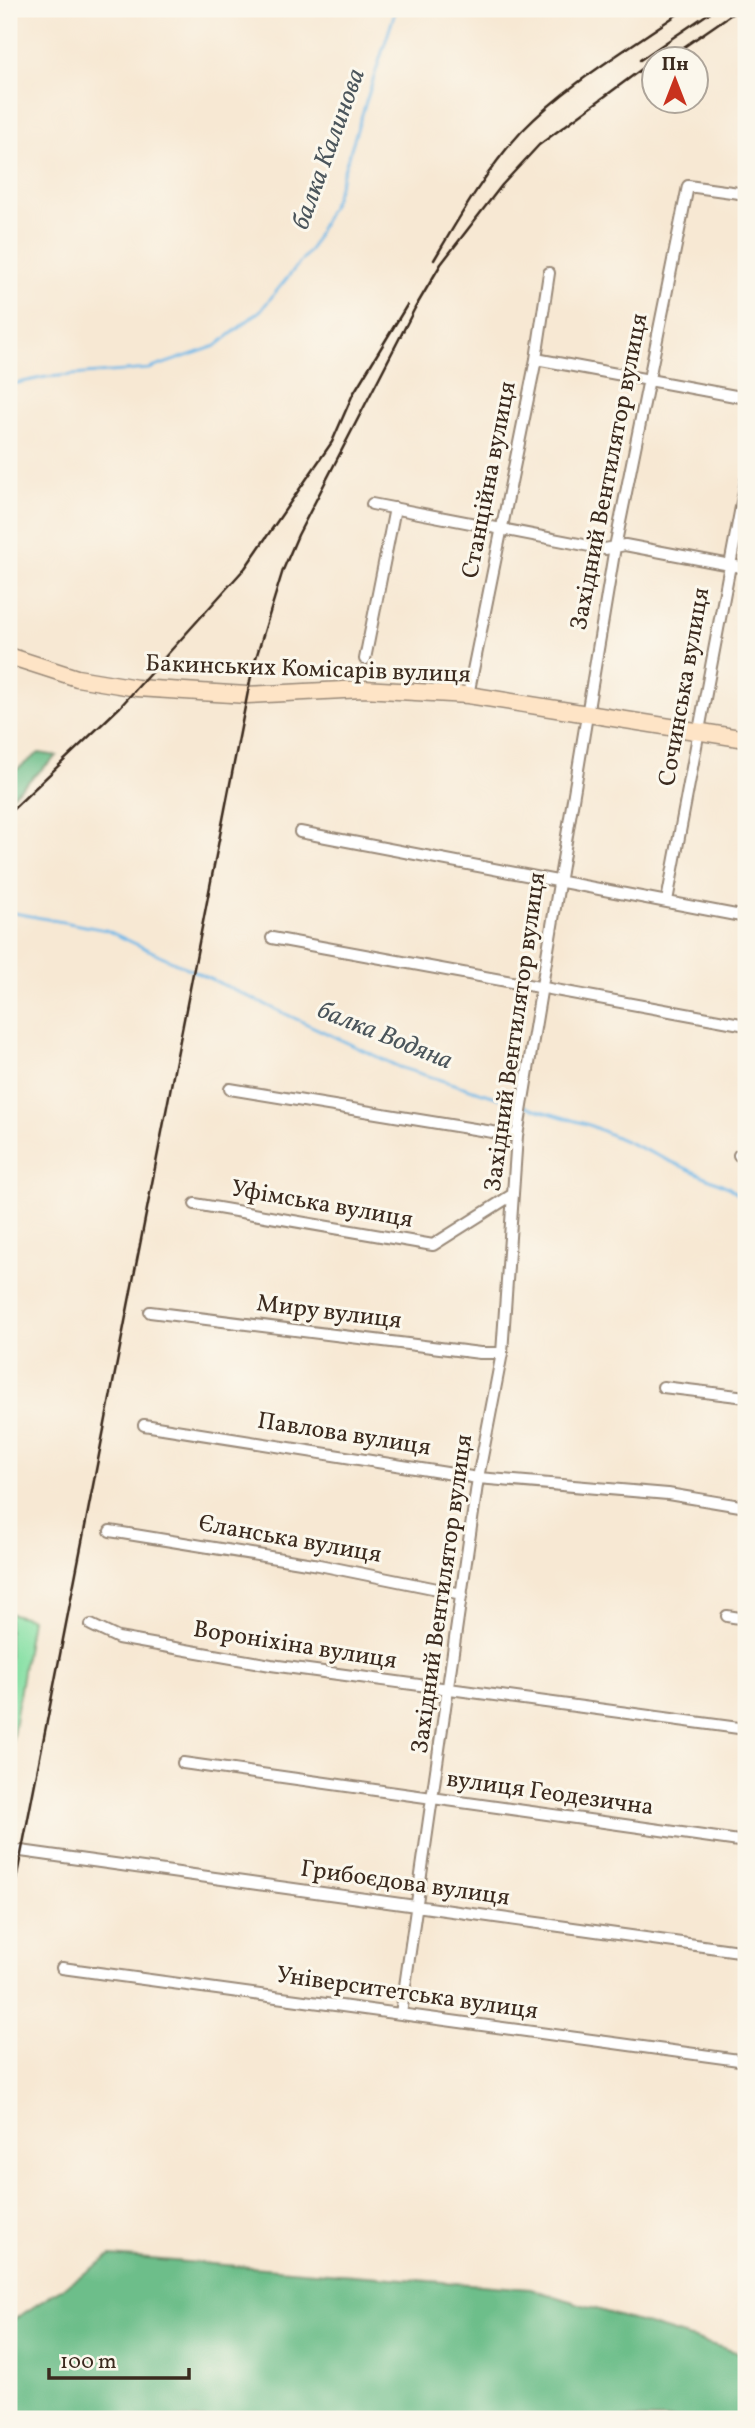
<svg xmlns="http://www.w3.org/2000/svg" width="755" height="2428" font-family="Vollkorn,serif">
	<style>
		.green { fill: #87e0a5; stroke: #618562; stroke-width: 2 }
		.forest { fill: #6dbe8a; stroke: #547454; stroke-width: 2 }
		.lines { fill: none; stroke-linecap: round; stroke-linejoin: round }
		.stream { stroke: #6fb8e8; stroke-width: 2.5 }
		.street-casing { stroke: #998978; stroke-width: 14 }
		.secondary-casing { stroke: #998978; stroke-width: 19 }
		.street { stroke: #fff; stroke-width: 10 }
		.secondary { stroke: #fee4c6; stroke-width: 16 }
		.rail { stroke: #3b2a1e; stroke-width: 2.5 }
		.labels { text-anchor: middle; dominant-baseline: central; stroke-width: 6; stroke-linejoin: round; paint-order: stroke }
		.street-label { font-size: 24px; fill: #3b2a1e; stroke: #fbf7ec }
		.water-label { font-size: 26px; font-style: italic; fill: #4b555b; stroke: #fbf7ec }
	</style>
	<rect width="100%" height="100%" fill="#fbf7ec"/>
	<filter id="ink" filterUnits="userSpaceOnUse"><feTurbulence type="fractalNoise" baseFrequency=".0143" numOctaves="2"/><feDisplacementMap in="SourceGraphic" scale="14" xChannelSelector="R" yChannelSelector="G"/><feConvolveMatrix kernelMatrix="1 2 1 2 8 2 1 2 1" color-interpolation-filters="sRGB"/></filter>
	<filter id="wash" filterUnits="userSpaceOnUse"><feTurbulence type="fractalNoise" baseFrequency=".00686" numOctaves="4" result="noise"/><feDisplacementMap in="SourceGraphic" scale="28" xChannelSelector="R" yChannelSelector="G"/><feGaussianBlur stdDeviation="1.57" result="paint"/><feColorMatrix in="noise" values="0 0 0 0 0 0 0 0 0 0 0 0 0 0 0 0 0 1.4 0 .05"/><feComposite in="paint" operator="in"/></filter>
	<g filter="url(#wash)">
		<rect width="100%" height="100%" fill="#f7e8d3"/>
		<!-- green -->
		<path class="green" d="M9,1613l22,6 -22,141z"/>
		<!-- forest -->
		<path class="forest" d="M39,753l18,3 -48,42v-23z
			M111,2256l420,33 215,66v64h-737v-96z"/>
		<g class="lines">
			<!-- stream -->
			<path class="stream" d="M9,385l37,-8 103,-8 67,-23 45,-36 49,-60 25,-52 61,-189
				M9,912l97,18 293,137 119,37
				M525,1106l64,19 139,62 18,13"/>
		</g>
	</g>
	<g filter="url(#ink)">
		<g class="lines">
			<defs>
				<path id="street" d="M536,359l210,39
					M372,504l233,45 20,-4 121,23
					M365,659l30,-151
					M468,695l68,-336 13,-86
					M300,832l446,85
					M667,901l79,-421
					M272,938l474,87
					M230,1089l287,47
					M739,1155l7,2
					M195,1204l238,41 79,-50
					M150,1312l330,41h22
					M663,1387l83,10
					M144,1425l334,53 190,16 78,13
					M110,1531l209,34 143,29
					M727,1616l19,3
					M91,1625l27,13 153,27 475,64
					M183,1763l563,79
					M9,1855l12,-4 725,101
					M62,1968l684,93
					M401,2014l77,-536 24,-125 15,-217 98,-589 73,-361 58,8"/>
				<path id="secondary" d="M9,656l68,22 60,10 110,7 116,-6 105,6 278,44"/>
			</defs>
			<!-- street casing -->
			<use href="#street" class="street-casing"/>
			<!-- secondary casing -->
			<use href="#secondary" class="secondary-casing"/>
			<!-- street -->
			<use href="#street" class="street"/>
			<!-- secondary -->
			<use href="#secondary" class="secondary"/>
			<!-- rail -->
			<path class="rail" d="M640,60l75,-51
				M665,60l74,-51
				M434,260c26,-44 53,-91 88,-129 46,-48 109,-84 163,-122
				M9,813l111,-106 125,-139 87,-126 21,-48 54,-89
				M9,1916l243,-1245 31,-101 15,-35 117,-227 26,-44 61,-79 37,-40 115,-85"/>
		</g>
	</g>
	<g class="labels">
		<!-- street labels -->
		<g class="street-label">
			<text transform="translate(610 472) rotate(-79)">Західний Вентилятор вулиця</text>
			<text transform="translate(490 480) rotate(-79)">Станційна вулиця</text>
			<text transform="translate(308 670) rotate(2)">Бакинських Комісарів вулиця</text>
			<text transform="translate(685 687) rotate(-80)">Сочинська вулиця</text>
			<text transform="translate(516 1032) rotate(-82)">Західний Вентилятор вулиця</text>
			<text transform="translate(322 1205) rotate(10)">Уфімська вулиця</text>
			<text transform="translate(329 1313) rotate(7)">Миру вулиця</text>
			<text transform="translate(344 1435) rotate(9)">Павлова вулиця</text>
			<text transform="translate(290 1540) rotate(10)">Єланська вулиця</text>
			<text transform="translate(443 1594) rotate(-82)">Західний Вентилятор вулиця</text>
			<text transform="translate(295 1646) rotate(9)">Вороніхіна вулиця</text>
			<text transform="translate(550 1794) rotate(8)">вулиця Геодезична</text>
			<text transform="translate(405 1884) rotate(8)">Грибоєдова вулиця</text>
			<text transform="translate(407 1994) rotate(8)">Університетська вулиця</text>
		</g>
		<!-- water labels -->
		<g class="water-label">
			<text transform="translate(329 149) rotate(-70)">балка Калинова</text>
			<text transform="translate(385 1036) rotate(22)">балка Водяна</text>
		</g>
	</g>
	<!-- margin -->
	<rect width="755" height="2428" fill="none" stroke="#fbf7ec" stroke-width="35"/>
	<!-- north arrow -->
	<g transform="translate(675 80)"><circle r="33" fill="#fbf7ec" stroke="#aea59a" stroke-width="2"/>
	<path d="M0-5L12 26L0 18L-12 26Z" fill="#c8321e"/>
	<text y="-10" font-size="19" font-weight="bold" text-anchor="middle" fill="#3b2a1e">Пн</text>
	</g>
	<!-- scale -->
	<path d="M49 2368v10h140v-10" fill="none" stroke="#3b2a1e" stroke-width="3.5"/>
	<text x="60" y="2368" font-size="21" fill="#3b2a1e" stroke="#fbf7ec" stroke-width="5" paint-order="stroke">100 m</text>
</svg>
